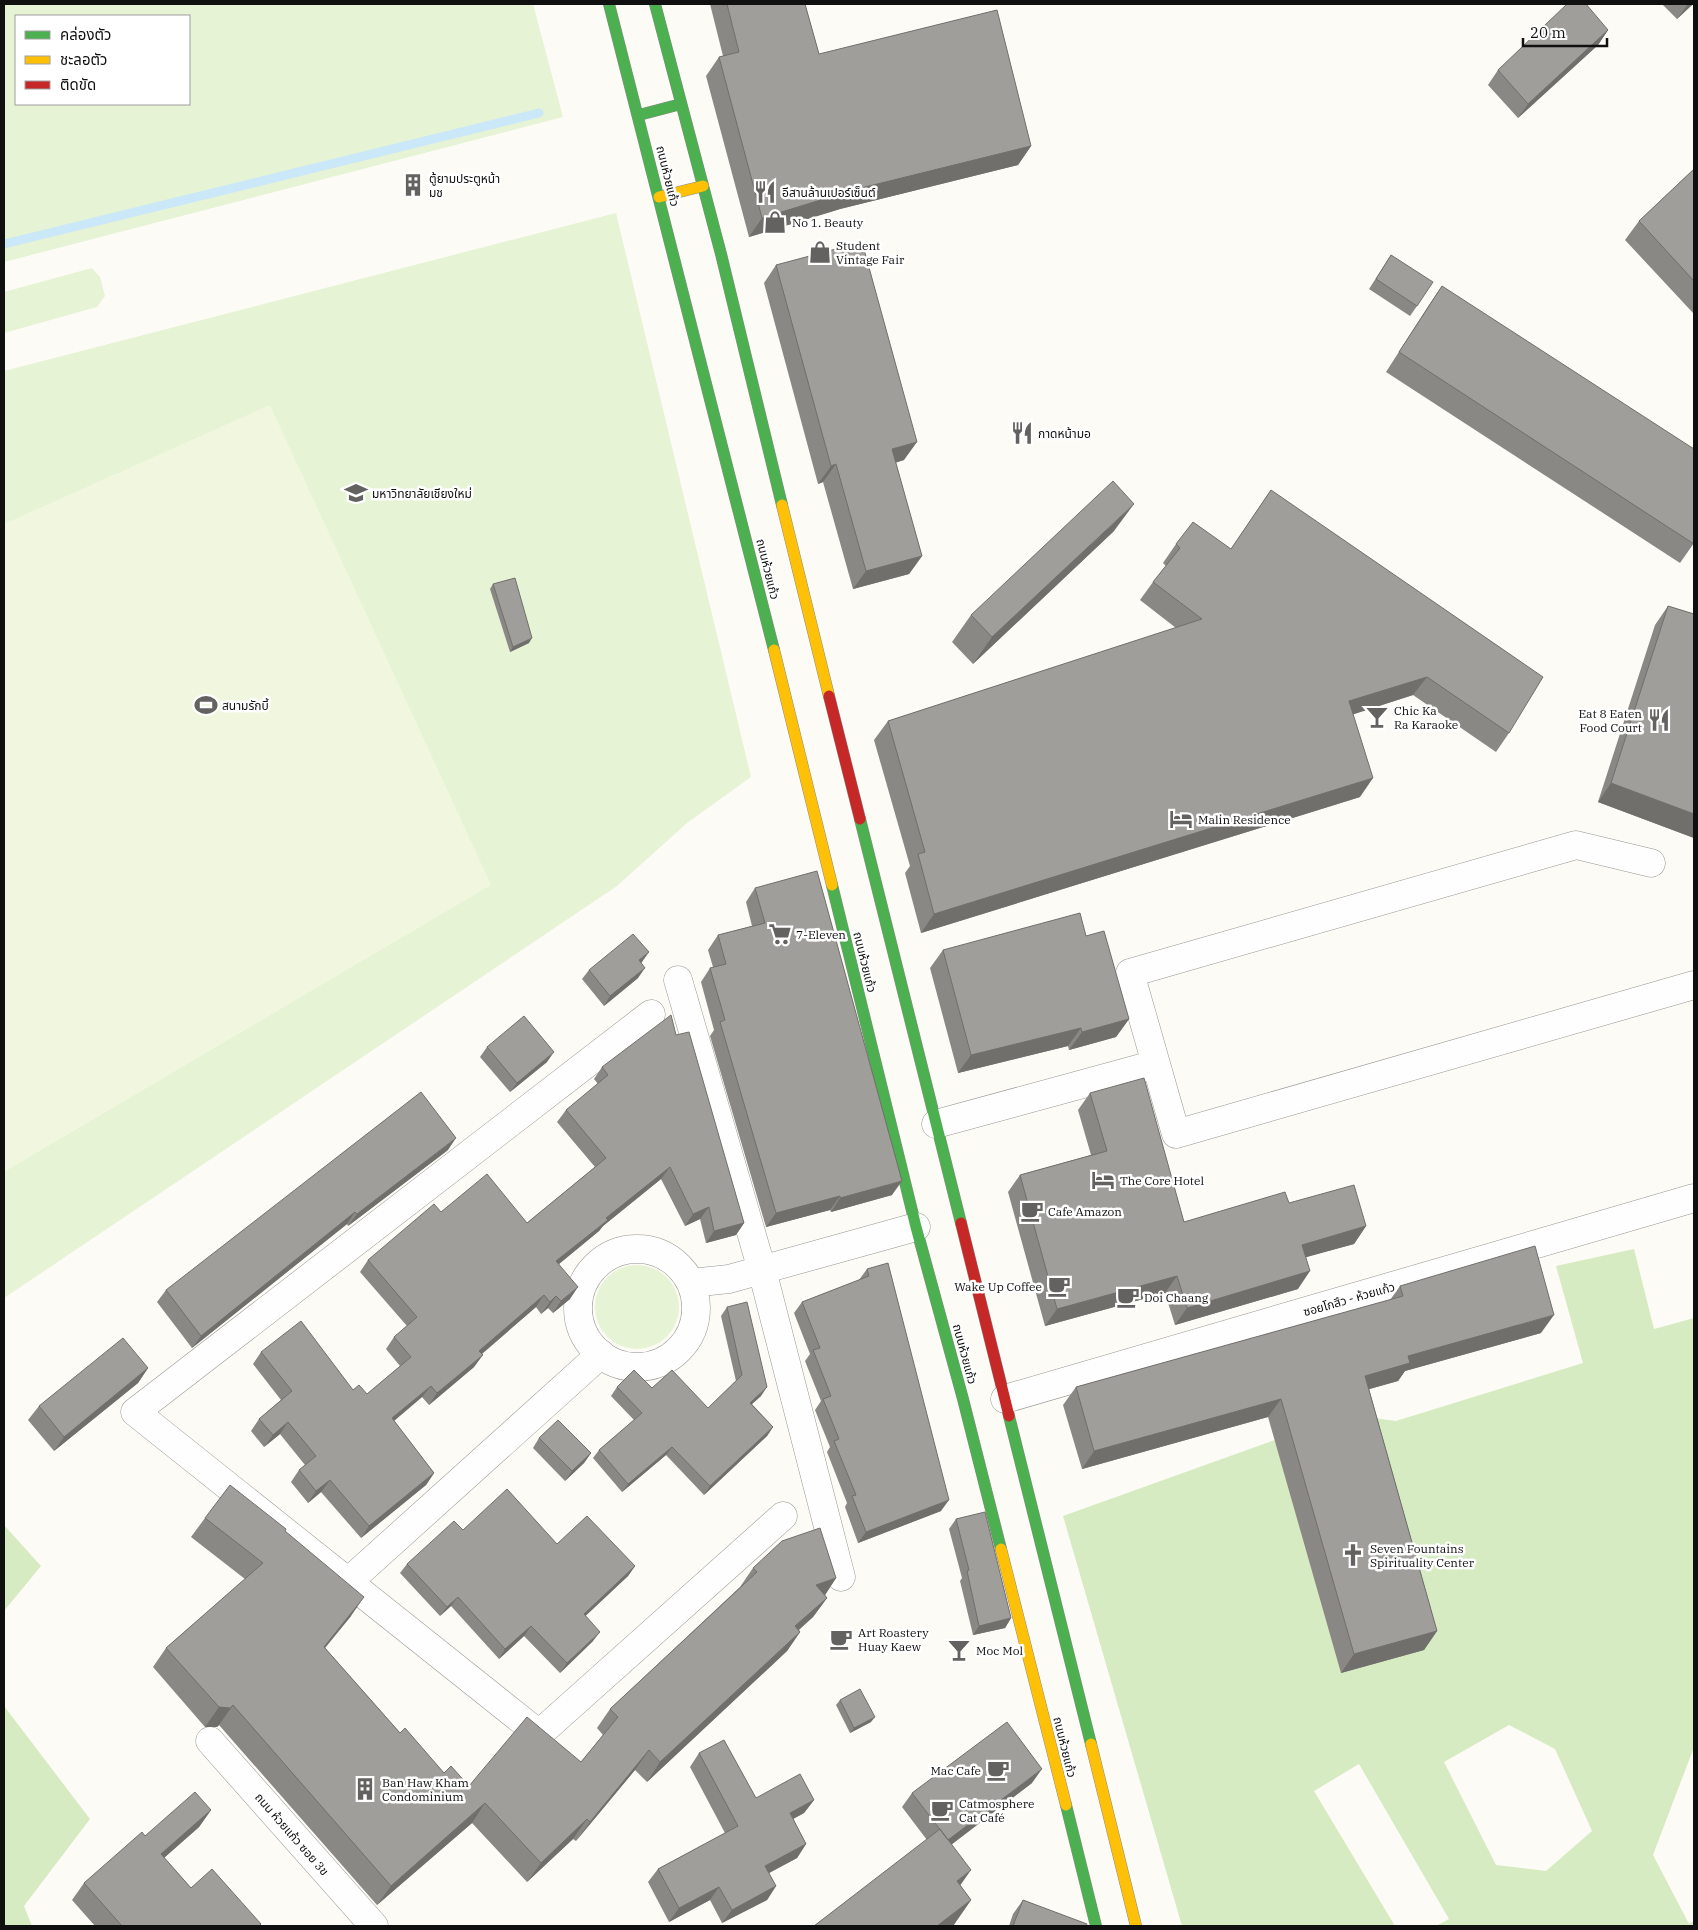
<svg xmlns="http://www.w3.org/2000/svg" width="1698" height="1930" font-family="'IBM Plex Serif','Noto Sans Thai',serif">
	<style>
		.green { fill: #e6f3d4; fill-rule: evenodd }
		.forest { fill: #d7ebc2; fill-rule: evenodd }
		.pitch { fill: #f0f7de }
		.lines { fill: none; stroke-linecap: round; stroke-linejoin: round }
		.stream { stroke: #cae8f8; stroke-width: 9 }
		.street-casing { stroke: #969693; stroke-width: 29 }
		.fast-casing { stroke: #8d8c8a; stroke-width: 12 }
		.slow-casing { stroke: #8d8c8a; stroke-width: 12 }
		.jam-casing { stroke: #8d8c8a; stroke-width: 12 }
		.street { stroke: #fffefe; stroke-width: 28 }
		.fast { stroke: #4caf50; stroke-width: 11 }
		.slow { stroke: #ffc107; stroke-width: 11 }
		.jam { stroke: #c62828; stroke-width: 11 }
		.wall { fill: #8a8884 }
		.shaded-wall { fill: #706f6c }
		.building { fill: #a09e9a; stroke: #706f6c }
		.labels { text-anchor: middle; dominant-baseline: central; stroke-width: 5; stroke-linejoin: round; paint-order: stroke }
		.street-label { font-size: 12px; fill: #101010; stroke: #fff }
		.poi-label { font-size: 12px; fill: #101010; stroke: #fff; text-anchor: start }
	</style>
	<rect width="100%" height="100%" fill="#fcfbf5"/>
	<!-- green -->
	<path class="green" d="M4,4h529l30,113 -559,145zM16,16h173v88h-173z
		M616,213l135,564 -64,46 -70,63 -613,412v-927z
		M92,268l8,9 5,19 -8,11 -93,26v-41z
		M595 1307a42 42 0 1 1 84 0a42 42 0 1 1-84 0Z"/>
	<!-- forest -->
	<path class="forest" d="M1634,1249l20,80 40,-11v429l-41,108 36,69 5,-3v5h-258l13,-7 -90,-155 -45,27 81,135h-213l-119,-410 212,-76 84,-24 37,5 187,-58 -27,-97zM1509,1725l46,24 37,82 -46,40 -50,-6 -52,-103z
		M4,1525l37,41 -37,45z
		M4,1706l86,113 -66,87 8,20h-28z"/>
	<!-- pitch -->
	<path class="pitch" d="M270,405l221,480 -487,287v-648z"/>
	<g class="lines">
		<!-- stream -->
		<path class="stream" d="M4,244l535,-131"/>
		<defs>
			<path id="street" d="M1651,863l-75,-18 -446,128 46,161 518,-149
				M678,980l84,290 79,307
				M651,1014l-516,398 404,322 244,-218
				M936,1124l220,-60
				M578 1308a59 59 0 1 1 118 0a59 59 0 1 1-118 0Z
				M691,1283l38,-4 187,-52
				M1005,1399l689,-201
				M348,1582l253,-228
				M210,1741l164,185"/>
			<path id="fast" d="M609,4l165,646
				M655,4l66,250 61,251
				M639,115l42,-11
				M860,819l101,404
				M832,885l84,342 47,172 38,150
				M1009,1416l82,328
				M1066,1805l30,121"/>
			<path id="slow" d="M659,197l44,-11
				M782,505l47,191
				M774,650l58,235
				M1001,1549l65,256
				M1091,1744l45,182"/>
			<path id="jam" d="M829,696l31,123
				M961,1223l48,193"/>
		</defs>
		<!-- street casing -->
		<use href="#street" class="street-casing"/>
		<!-- fast casing -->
		<use href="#fast" class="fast-casing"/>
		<!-- slow casing -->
		<use href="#slow" class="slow-casing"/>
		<!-- jam casing -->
		<use href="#jam" class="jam-casing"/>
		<!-- street -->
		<use href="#street" class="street"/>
		<!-- fast -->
		<use href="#fast" class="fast"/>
		<!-- slow -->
		<use href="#slow" class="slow"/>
		<!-- jam -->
		<use href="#jam" class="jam"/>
	</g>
	<!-- wall -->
	<path class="wall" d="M710,4h95l14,50 212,92 -13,19 -178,44 -91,28 -43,-161 13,-19 4,-1z
		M1662,4h31l-16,15z
		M1608,30l-10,15 -80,73 -30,-33 10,-15z
		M1694,169v145l-69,-74 14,-19z
		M1391,255l26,51 -7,10 -41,-27z
		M776,265l128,195 -9,3 27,93 -13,18 -56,15 -30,-107 -5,2 -54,-201z
		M1442,286l252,257 -14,20 -294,-191 43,-67z
		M1271,490l238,243 -13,19 -83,-57 -60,19 7,83 -439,136 -16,-60 5,-7 -36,-126 14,-19 288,-93 -36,-28 13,-18 13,-16 -3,-3 13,-19 55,5z
		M1114,531l-141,133 -21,-22 19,-27z
		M493,584l36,59 -19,9 -20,-63z
		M1668,606l26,8v224l-96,-36 57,-177z
		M755,888l137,307 -61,17 -1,-2 -64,17 -56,-191 4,-6 -13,-48 9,-14 3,-1 -5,-17 10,-15 34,-9 -6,-24z
		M1086,936l43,83 -13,18 -47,13 -1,-4 -110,27 -28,-105 13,-18z
		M642,962l-1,1 -3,15 -34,28 -22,-27 7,-9z
		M676,1035l68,188 -8,12 -30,8 -6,-24 -15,7 -24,-47 -58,47 -4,5 -40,33 11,35 -17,14 -5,-5 -7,6 -5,-7 -54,47 -8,13 -45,38 -7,-8 -28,24 40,52 -8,12 -65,53 -40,-46 -13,11 -17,-21 8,-12 6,-5 -25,-31 -16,13 -13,-16 8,-12 22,-19 -28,-36 8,-12 92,38 14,4 33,-28 -14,-17 8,-12 13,-11 -47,-54 8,-12 73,-48 86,11 68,-56 -38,-45 9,-12 32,-26 -4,-5 8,-12z
		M487,1047l60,15 -37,30 -30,-35z
		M1090,1093l94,129 105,-19 77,23 -12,18 -49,13 -7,32 -123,36 -10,-32 -120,33 -37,-134 12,-17 71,-20 -13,-45z
		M448,1150l-100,76 -1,-2 -155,124 -35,-46 9,-12z
		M867,1269l74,242 -83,32 -13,-36 2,-4 -20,-51 3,-5 -15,-37 6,-9 -16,-40 5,-7 -16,-41 8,-11 57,-22z
		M1400,1286l141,47 -136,38 -7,10 -29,8 68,242 -13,19 -83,23 -73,-256 -186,52 -19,-64 13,-18 314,-87z
		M727,1307l34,89 -9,8 21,23 -6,9 -63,59 -38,-40 -44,37 -29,-34 6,-8 35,-30 -23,-24 6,-9 35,1 56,20 28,-27 -15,-65z
		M148,1368l-10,15 -84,68 -26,-31 11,-14z
		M539,1438l52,15 -7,10 -19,18 -32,-33z
		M205,1518l80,13 66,85 -26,32 75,85 44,40 25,13 112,-24 22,-27 -6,-7 13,-19 130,-122 13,-19 83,10 -11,17 2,3 -14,19 -14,13 1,2 -13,19 -140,131 -12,-12 -59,71 -3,-2 -46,43 -55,-59 -95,82 -158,-180 -2,2h-12l-52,-60 13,-19 79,-69 -54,-42z
		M956,1519l55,99 -6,10 -32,7 -13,-54 2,-3 -13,-49z
		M463,1530l94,14 78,22 -7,10 -43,40 8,25 -33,32 -36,-37 -25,23 -48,-53 -11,10 -40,-43 7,-9z
		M840,1700l31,22 -21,11 -14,-28z
		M699,1753l57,45 58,2 -10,13 -11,6 13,25 -9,14 -28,15 7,13 -9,14 -45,23 -12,-23 -41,22 -21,-40 10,-13 67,-36 -35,-66z
		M1032,1783l-81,61 9,41 11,15 -18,26h-139l113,-86 -25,-33 10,-14z
		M211,1810l-12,17 -35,31 27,30 68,38h-164l-23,-26 12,-17 61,-47z
		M1023,1900l63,26h-77l4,-12z"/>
	<!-- shaded-wall -->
	<path class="shaded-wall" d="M1688,4h5l-16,15z
		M1608,30l-10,15 -80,73 10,-14z
		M1031,146l-13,19 -178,44 -91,28 13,-19 91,-28z
		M917,442l-13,18 -25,7 13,-18z
		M836,464l-13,18 -5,2 13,-18z
		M1134,504l-20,27 -141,133 19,-27z
		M922,556l-13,18 -56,15 13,-18z
		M532,638l-3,5 -19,9 3,-5z
		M1427,677l-14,18 -77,25 13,-19z
		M1373,778l-13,19 -439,136 13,-19z
		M1611,783l83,31v24l-96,-36z
		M649,952l-7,10 -10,8 7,-10z
		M645,968l-7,10 -34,28 6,-10z
		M1129,1019l-13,18 -47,13 13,-18z
		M1081,1028l-13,18 -110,27 13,-18z
		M554,1052l-7,10 -37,30 7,-9z
		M456,1138l-8,12 -100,76 9,-12z
		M670,1167l-9,12 -58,47 -4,5 -51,42 8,-12 50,-43z
		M902,1181l-10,14 -61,17 9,-14z
		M840,1196l-10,14 -64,17 10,-14z
		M709,1207l-9,12 -15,7 8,-12z
		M355,1212l-8,12 -155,124 9,-12z
		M744,1223l-8,12 -30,8 8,-12z
		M1366,1226l-12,18 -65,18 13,-17z
		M1310,1271l-12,18 -123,36 12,-17z
		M1177,1276l-12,17 -120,33 12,-17z
		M578,1287l-8,12 -17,14 8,-12z
		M544,1295l-8,12 -65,56 8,-12z
		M556,1296l-8,12 -7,6 9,-12z
		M1554,1315l-13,18 -136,38 -7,10 -46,13 13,-18 43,-20z
		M483,1355l-9,12 -45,38 8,-12z
		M148,1368l-10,15 -84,68 10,-14z
		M431,1386l-9,11 -39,33 9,-12z
		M767,1387l-6,9 -17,15 6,-8z
		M1281,1399l-13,18 -186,52 12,-18z
		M288,1422l-8,12 -16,13 9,-12z
		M773,1427l-6,9 -63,59 6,-9z
		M672,1447l-6,8 -44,37 6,-8z
		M591,1453l-7,10 -19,18 7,-10z
		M434,1473l-8,12 -65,53 8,-12z
		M330,1480l-9,12 -13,11 8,-12z
		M949,1500l-8,11 -83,32 8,-11z
		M635,1566l-7,10 -51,48 7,-10z
		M836,1578l-13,20 -7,-13z
		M364,1597l-13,19 -41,50 14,-19z
		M458,1597l-7,9 -11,10 7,-9z
		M827,1598l-14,19 -32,28 14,-19z
		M1011,1618l-6,10 -32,7 6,-9z
		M531,1626l-7,10 -25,23 6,-10z
		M1437,1631l-13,19 -83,23 13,-19z
		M600,1632l-7,9 -33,32 7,-10z
		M800,1632l-13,19 -140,131 13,-20z
		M233,1705l-14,20 -2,2h-12l14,-20z
		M875,1717l-4,5 -21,11 4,-5z
		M649,1750l-14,20 -59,71 14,-19z
		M1042,1769l-10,14 -94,72 10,-15z
		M814,1800l-10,13 -24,13 10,-13z
		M485,1803l-13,20 -95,82 14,-19z
		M211,1810l-12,17 -50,44 12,-17z
		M587,1819l-14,20 -46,43 14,-19z
		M806,1844l-9,14 -41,22 9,-14z
		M971,1870l-19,27 5,-16z
		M776,1886l-9,14 -45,23 10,-13z
		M719,1887l-9,13 -41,22 10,-14z
		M971,1900l-18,26h-16z"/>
	<!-- building -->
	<path class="building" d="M727,4h78l14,50 178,-44 34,136 -178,44 -91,28 -43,-161 20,-5z
		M1567,4h19l22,26 -80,74 -30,-34z
		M1694,169v112l-55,-60z
		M862,242l55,200 -25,7 30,107 -56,15 -30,-107 -5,2 -55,-201z
		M1391,255l42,27 -16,24 -41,-27z
		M1442,286l252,163v95l-295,-192z
		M1113,481l21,23 -142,133 -21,-22z
		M1271,490l272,187 -34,56 -82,-56 -78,24 24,77 -439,136 -16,-60 7,-2 -37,-131 314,-102 -49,-37 27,-34 -4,-4 17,-22 38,27z
		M515,578l17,60 -19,9 -20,-63z
		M1668,606l26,8v200l-83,-31z
		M817,871l85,310 -62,17v-2l-64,17 -56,-191 5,-2 -15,-52 16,-4 -8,-29 47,-12 -10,-35z
		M1080,913l6,23 18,-5 25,88 -47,13 -1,-4 -110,27 -28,-105z
		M633,934l16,18 -10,8 6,8 -35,28 -21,-26z
		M671,1015l5,20 13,-3 55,191 -30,8 -5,-24 -16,7 -23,-47 -64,51 2,2 -52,41 22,26 -17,14 -5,-5 -6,6 -6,-7 -65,56 4,4 -46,38 -6,-7 -39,32 42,55 -65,53 -39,-46 -14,11 -17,-21 17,-14 -28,-34 -15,13 -14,-16 33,-28 -31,-39 40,-31 52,69 6,-5 8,9 44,-37 -17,-20 23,-20 -49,-57 66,-56 7,8 46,-38 40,49 56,-46 23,-19 -40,-48 42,-35 -6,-8z
		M524,1016l30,36 -37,31 -30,-36z
		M1144,1078l40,144 101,-30 4,11 65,-18 12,41 -64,19 8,26 -123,37 -10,-32 -120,33 -37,-134 87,-24 -17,-58z
		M421,1092l35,46 -99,76 -2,-2 -154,124 -35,-46z
		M1535,1246l19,69 -146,41 2,7 -45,13 72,255 -83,23 -73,-255 -187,52 -18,-64 327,-91 -3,-10z
		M888,1263l61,237 -83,32 -14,-36 4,-1 -22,-54 5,-2 -16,-40 8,-3 -18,-46 7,-2 -18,-46 67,-26 -2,-7z
		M747,1302l20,85 -17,16 23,24 -63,59 -38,-39 -44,37 -29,-34 43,-37 -25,-26 17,-17 18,18 20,-18 36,38 34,-33 -15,-68z
		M123,1338l25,30 -84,69 -25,-31z
		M558,1420l33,33 -19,18 -33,-33z
		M230,1485l56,44 -1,2 79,66 -40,50 76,86 5,-5 39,45 7,-7 18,20 58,-69 54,45 37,-45 -8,-8 147,-137 -4,-4 29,-27 38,-13 16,50 -20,7 11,13 -32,28 5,6 -140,130 -11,-12 -59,72 -3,-3 -46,44 -56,-60 -94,83 -158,-181 -3,3 -11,-1 -53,-59 97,-85 -58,-45z
		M507,1489l50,55 30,-28 48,50 -51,48 16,18 -33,31 -36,-37 -26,23 -47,-52 -11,10 -40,-43 47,-43 9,9z
		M985,1512l26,106 -32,8 -12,-55 2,-1 -13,-51z
		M860,1689l15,28 -21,11 -14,-28z
		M1007,1722l35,47 -94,71 -36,-47z
		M724,1740l32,58 44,-24 14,26 -24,13 16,31 -41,22 11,20 -44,24 -13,-23 -40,21 -21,-39 80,-43 -39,-73z
		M195,1792l16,18 -50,44 30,34 21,-19 49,55 -2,2h-137l-38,-43 58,-51 3,4z
		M940,1829l31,41 -14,11 14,19 -34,26h-123z
		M1023,1900l64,24 -1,2h-73z"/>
	<!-- icons -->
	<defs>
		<symbol id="building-bare" viewBox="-9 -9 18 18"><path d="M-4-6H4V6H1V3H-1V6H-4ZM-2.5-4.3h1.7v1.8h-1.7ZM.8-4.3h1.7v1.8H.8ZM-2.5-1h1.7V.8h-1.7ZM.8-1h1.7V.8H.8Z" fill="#636260" stroke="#fff" stroke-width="2.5" paint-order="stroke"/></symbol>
		<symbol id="restaurant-bare" viewBox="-9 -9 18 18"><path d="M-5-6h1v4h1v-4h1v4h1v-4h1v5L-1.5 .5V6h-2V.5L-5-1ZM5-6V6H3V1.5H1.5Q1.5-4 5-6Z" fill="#636260" stroke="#fff" stroke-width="2.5" paint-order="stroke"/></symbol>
		<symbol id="shop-bare" viewBox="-9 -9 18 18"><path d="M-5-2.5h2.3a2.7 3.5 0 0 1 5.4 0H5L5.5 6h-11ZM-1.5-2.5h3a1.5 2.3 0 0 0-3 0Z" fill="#636260" stroke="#fff" stroke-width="2.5" paint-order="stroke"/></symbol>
		<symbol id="university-bare" viewBox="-9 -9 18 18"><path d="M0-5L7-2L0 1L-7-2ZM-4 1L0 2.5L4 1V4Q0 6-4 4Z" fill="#636260" stroke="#fff" stroke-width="2.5" paint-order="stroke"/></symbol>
		<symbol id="stadium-bare" viewBox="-9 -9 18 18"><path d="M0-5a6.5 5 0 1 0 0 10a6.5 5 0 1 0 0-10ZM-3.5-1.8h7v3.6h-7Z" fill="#636260" stroke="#fff" stroke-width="2.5" paint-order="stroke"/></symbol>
		<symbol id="bar-bare" viewBox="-9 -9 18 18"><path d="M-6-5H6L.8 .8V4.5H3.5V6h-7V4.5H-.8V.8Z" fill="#636260" stroke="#fff" stroke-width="2.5" paint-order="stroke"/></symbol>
		<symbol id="hotel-bare" viewBox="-9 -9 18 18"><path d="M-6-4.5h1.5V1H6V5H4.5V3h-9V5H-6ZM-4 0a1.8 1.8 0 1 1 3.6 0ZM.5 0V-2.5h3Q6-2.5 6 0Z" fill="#636260" stroke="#fff" stroke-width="2.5" paint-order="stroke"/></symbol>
		<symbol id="supermarket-bare" viewBox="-9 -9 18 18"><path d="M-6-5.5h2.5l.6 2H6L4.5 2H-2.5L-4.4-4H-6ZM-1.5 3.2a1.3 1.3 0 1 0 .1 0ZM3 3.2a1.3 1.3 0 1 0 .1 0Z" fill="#636260" stroke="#fff" stroke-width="2.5" paint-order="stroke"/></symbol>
		<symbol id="cafe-bare" viewBox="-9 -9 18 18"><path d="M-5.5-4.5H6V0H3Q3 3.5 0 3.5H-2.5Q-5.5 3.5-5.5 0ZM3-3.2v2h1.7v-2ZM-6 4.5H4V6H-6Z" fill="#636260" stroke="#fff" stroke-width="2.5" paint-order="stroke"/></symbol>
		<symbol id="church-bare" viewBox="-9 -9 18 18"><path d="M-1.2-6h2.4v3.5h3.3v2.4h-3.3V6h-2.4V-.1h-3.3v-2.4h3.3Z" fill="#636260" stroke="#fff" stroke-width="2.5" paint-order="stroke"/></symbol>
	</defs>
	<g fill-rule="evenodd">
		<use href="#building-bare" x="397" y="169" width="32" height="32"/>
		<use href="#restaurant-bare" x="749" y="176" width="32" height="32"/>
		<use href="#shop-bare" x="759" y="206" width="32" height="32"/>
		<use href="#shop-bare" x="804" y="236" width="32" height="32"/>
		<use href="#restaurant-bare" x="1006" y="417" width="32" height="32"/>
		<use href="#university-bare" x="340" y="477" width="32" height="32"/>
		<use href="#stadium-bare" x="190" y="689" width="32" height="32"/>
		<use href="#bar-bare" x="1361" y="701" width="32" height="32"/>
		<use href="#restaurant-bare" x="1643" y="704" width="32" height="32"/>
		<use href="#hotel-bare" x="1165" y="803" width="32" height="32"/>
		<use href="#supermarket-bare" x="764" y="918" width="32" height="32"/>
		<use href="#hotel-bare" x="1087" y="1164" width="32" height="32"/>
		<use href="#cafe-bare" x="1016" y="1195" width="32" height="32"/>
		<use href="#cafe-bare" x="1043" y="1270" width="32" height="32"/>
		<use href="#cafe-bare" x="1112" y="1281" width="32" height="32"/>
		<use href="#church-bare" x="1337" y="1539" width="32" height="32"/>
		<use href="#cafe-bare" x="825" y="1623" width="32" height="32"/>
		<use href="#bar-bare" x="943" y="1634" width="32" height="32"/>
		<use href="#cafe-bare" x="982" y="1754" width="32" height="32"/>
		<use href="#building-bare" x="349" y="1773" width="32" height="32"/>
		<use href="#cafe-bare" x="926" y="1794" width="32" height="32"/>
	</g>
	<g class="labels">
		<!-- street labels -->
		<g class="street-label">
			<text transform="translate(668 176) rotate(76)">ถนนห้วยแก้ว</text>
			<text transform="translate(768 569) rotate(76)">ถนนห้วยแก้ว</text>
			<text transform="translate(865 962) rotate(76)">ถนนห้วยแก้ว</text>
			<text transform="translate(1349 1299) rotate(-16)">ซอยโกสึว - ห้วยแก้ว</text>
			<text transform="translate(965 1354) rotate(75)">ถนนห้วยแก้ว</text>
			<text transform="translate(1065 1747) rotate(76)">ถนนห้วยแก้ว</text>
			<text transform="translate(292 1834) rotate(49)">ถนน ห้วยแก้ว ซอย 3ข</text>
		</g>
		<!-- poi labels -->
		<g class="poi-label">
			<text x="429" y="178">ตู้ยามประตูหน้า<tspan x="429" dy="14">มช</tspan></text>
			<text x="782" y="192">อีสานล้านเปอร์เซ็นต์</text>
			<text x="792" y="222">No 1. Beauty</text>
			<text x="836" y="245">Student<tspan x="836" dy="14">Vintage Fair</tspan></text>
			<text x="1038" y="433">กาดหน้ามอ</text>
			<text x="372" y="493">มหาวิทยาลัยเชียงใหม่</text>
			<text x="222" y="705">สนามรักบี้</text>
			<text x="1394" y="710">Chic Ka<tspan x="1394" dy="14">Ra Karaoke</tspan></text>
			<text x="1642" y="713" text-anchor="end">Eat 8 Eaten<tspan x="1642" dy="14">Food Court</tspan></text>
			<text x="1198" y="819">Malin Residence</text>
			<text x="796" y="934">7-Eleven</text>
			<text x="1120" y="1180">The Core Hotel</text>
			<text x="1048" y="1211">Cafe Amazon</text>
			<text x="1042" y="1286" text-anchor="end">Wake Up Coffee</text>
			<text x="1144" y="1297">Doi Chaang</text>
			<text x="1370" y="1548">Seven Fountains<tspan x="1370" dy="14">Spirituality Center</tspan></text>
			<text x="858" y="1632">Art Roastery<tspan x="858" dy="14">Huay Kaew</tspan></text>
			<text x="976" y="1650">Moc Mol</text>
			<text x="981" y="1770" text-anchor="end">Mac Cafe</text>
			<text x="382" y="1782">Ban Haw Kham<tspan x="382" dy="14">Condominium</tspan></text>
			<text x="959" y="1803">Catmosphere<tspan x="959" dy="14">Cat Café</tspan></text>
		</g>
	</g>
	<!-- border -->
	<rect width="1698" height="1930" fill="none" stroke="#101010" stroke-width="10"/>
	<!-- legend -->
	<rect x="15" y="15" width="175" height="90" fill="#ffffff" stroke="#9f9f9f"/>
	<rect x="25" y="31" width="25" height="8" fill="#4caf50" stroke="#9f9f9f"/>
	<text x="60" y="40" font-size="15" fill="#101010">คล่องตัว</text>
	<rect x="25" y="56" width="25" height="8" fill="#ffc107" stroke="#9f9f9f"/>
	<text x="60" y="65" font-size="15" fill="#101010">ชะลอตัว</text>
	<rect x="25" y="81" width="25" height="8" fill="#c62828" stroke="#9f9f9f"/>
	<text x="60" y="90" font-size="15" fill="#101010">ติดขัด</text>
	<!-- scale -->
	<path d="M1523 38v8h84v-8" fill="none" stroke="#101010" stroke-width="2.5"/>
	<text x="1530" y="38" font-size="15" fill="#101010" stroke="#ffffff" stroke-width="4" paint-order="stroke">20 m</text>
</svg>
